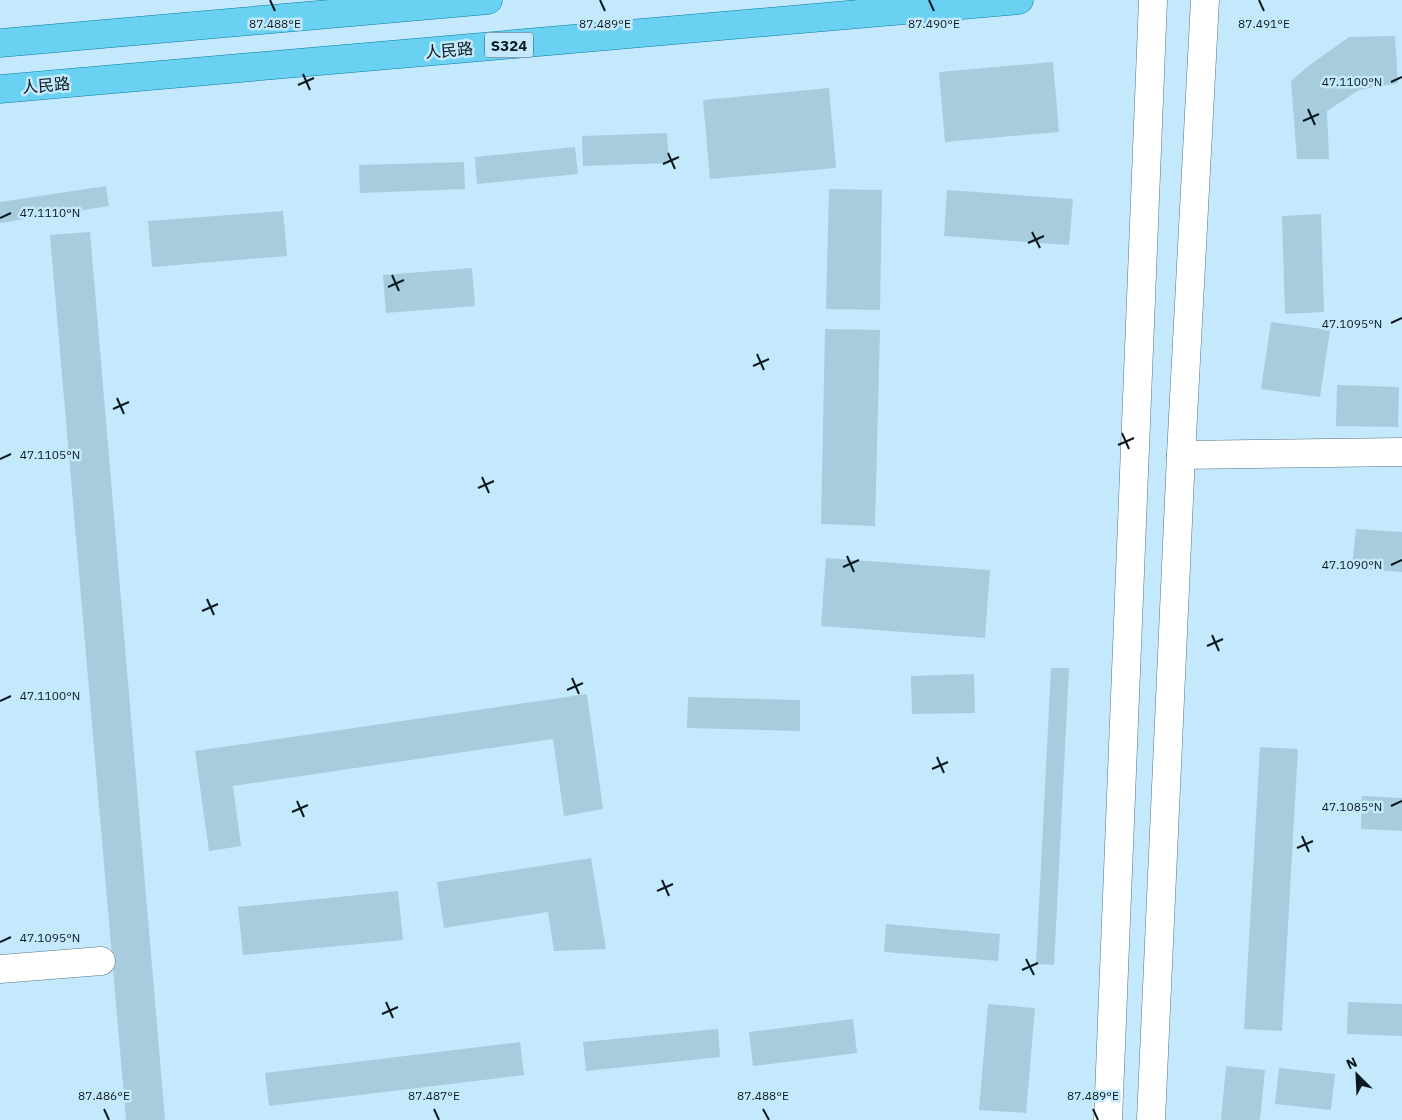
<svg xmlns="http://www.w3.org/2000/svg" width="1402" height="1120" font-family="'IBM Plex Sans','Noto Sans SC',sans-serif">
	<style>
		.building { fill: #a7ccde }
		.lines { fill: none; stroke-linecap: round; stroke-linejoin: round }
		.street-casing { stroke: #527485; stroke-width: 29 }
		.secondary-casing { stroke: #527485; stroke-width: 29 }
		.primary-casing { stroke: #087ca4; stroke-width: 29 }
		.street { stroke: #fff; stroke-width: 28 }
		.secondary { stroke: #fff; stroke-width: 28 }
		.primary { stroke: #6ad1f3; stroke-width: 28 }
		.ticks { fill: none; stroke: #0b191f; stroke-width: 2 }
		.labels { text-anchor: middle; dominant-baseline: central; stroke-width: 5; stroke-linejoin: round; paint-order: stroke }
		.shield { fill: #c4e9fd; stroke: #425762; stroke-width: 1 }
		.shield-label { font-size: 15px; font-weight: bold; fill: #0b191f }
		.street-label { font-size: 16px; fill: #0b191f; stroke: #c4e9fd }
		.ticks-label { font-size: 12px; text-anchor: middle; fill: #0b191f; stroke: #c4e9fd; stroke-width: 5; stroke-linejoin: round; paint-order: stroke }
	</style>
	<rect width="100%" height="100%" fill="#c4e9fd"/>
	<!-- building -->
	<path class="building" d="M1395,36l3,47 -39,7 -32,21 2,48h-32l-6,-78 16,-14 42,-30z
		M1053,62l6,70 -114,10 -6,-70z
		M829,88l7,80 -126,11 -7,-79z
		M667,133l2,30 -86,3 -1,-30z
		M575,147l3,27 -101,10 -2,-27z
		M464,162l1,27 -105,4 -1,-28z
		M106,186l3,20 -109,17v-21z
		M829,189l53,1 -2,120 -54,-1z
		M947,190l126,9 -4,46 -125,-9z
		M283,211l4,45 -135,11 -4,-46z
		M1321,214l3,98 -39,2 -3,-98z
		M90,232l75,888h-39l-76,-885z
		M472,268l3,38 -89,7 -3,-38z
		M1271,322l59,8 -10,67 -59,-8z
		M825,329l55,1 -5,196 -54,-2z
		M1337,385l62,2 -1,40 -62,-1z
		M1356,529l46,3v40l-50,-4z
		M826,558l164,12 -5,68 -164,-12z
		M1051,668h18l-15,297 -18,-1z
		M974,674l1,39 -63,1 -1,-38z
		M587,694l16,115 -39,7 -11,-77 -320,47 8,60 -32,5 -14,-100z
		M688,697l112,3v31l-113,-3z
		M1260,747l38,2 -16,282 -38,-2z
		M1362,796l40,2v33l-41,-2z
		M591,858l15,91 -52,2 -6,-39 -104,16 -7,-46z
		M398,891l5,49 -160,15 -5,-48z
		M886,924l114,10 -2,27 -114,-9z
		M1348,1002l54,2v32l-55,-2z
		M988,1004l47,4 -9,105 -47,-3z
		M853,1019l4,34 -104,13 -4,-34z
		M718,1029l2,28 -134,14 -3,-29z
		M520,1042l4,33 -255,31 -4,-33z
		M1226,1066l39,4 -5,50h-39z
		M1279,1068l56,6 -4,36 -56,-6z"/>
	<g class="lines">
		<defs>
			<path id="street" d="M1181,455l221,-3
				M0,969l101,-8"/>
			<path id="secondary" d="M1108,1120l45,-1120
				M1151,1120l30,-665 24,-455"/>
			<path id="primary" d="M0,43l488,-43
				M0,89l1019,-89"/>
		</defs>
		<!-- street casing -->
		<use href="#street" class="street-casing"/>
		<!-- secondary casing -->
		<use href="#secondary" class="secondary-casing"/>
		<!-- primary casing -->
		<use href="#primary" class="primary-casing"/>
		<!-- street -->
		<use href="#street" class="street"/>
		<!-- secondary -->
		<use href="#secondary" class="secondary"/>
		<!-- primary -->
		<use href="#primary" class="primary"/>
	</g>
	<!-- ticks -->
	<path class="ticks" d="M270,0l5,11M600,0l5,11M929,0l5,11M1259,0l5,11M303,74l7,16M1391,82l11,-5M298,85l16,-7M1308,109l7,16M1303,121l16,-7M668,153l7,16M663,164l16,-7M0,218l11,-5M1032,232l8,16M1028,243l16,-7M392,275l7,16M388,287l16,-7M1391,323l11,-5M757,354l7,16M753,366l16,-7M117,398l7,16M113,409l16,-7M1122,433l7,16M1118,445l16,-7M0,459l11,-5M482,477l7,16M478,488l16,-7M847,556l7,16M1391,565l11,-5M843,567l16,-7M207,599l7,16M202,611l16,-7M1212,635l7,16M1207,646l16,-7M572,678l7,16M567,690l16,-7M0,701l11,-5M937,757l7,16M932,769l16,-7M297,801l7,16M1391,806l11,-5M292,812l16,-7M1302,836l7,16M1297,848l16,-7M662,880l7,16M657,891l16,-7M0,942l11,-5M1026,959l8,16M1022,970l16,-7M386,1002l7,16M382,1014l16,-7M104,1109l5,11M434,1109l5,11M763,1109l6,11M1093,1109l5,11"/>
	<g class="labels">
		<!-- shield labels -->
		<rect class="shield" x="485" y="32.5" width="48" height="25" rx="4"/>
		<g class="shield-label">
			<text x="509" y="45">S324</text>
		</g>
		<!-- street labels -->
		<g class="street-label">
			<text transform="translate(449 50) rotate(-5)">人民路</text>
			<text transform="translate(46 85) rotate(-5)">人民路</text>
		</g>
	</g>
	<g class="ticks-label">
		<text x="275" y="28">87.488°E</text>
		<text x="605" y="28">87.489°E</text>
		<text x="934" y="28">87.490°E</text>
		<text x="1264" y="28">87.491°E</text>
		<text x="1352" y="86">47.1100°N</text>
		<text x="50" y="217">47.1110°N</text>
		<text x="1352" y="328">47.1095°N</text>
		<text x="50" y="459">47.1105°N</text>
		<text x="1352" y="569">47.1090°N</text>
		<text x="50" y="700">47.1100°N</text>
		<text x="1352" y="811">47.1085°N</text>
		<text x="50" y="942">47.1095°N</text>
		<text x="104" y="1100">87.486°E</text>
		<text x="434" y="1100">87.487°E</text>
		<text x="763" y="1100">87.488°E</text>
		<text x="1093" y="1100">87.489°E</text>
	</g>
	<!-- north arrow -->
	<g transform="translate(1357 1075) rotate(336)" stroke="#c4e9fd" stroke-width="4" paint-order="stroke">
	<path d="M0-4L9 19L0 12L-9 19Z" fill="#0b191f"/>
	<text y="-8" font-size="14" font-weight="bold" text-anchor="middle" fill="#0b191f">N</text>
	</g>
</svg>
